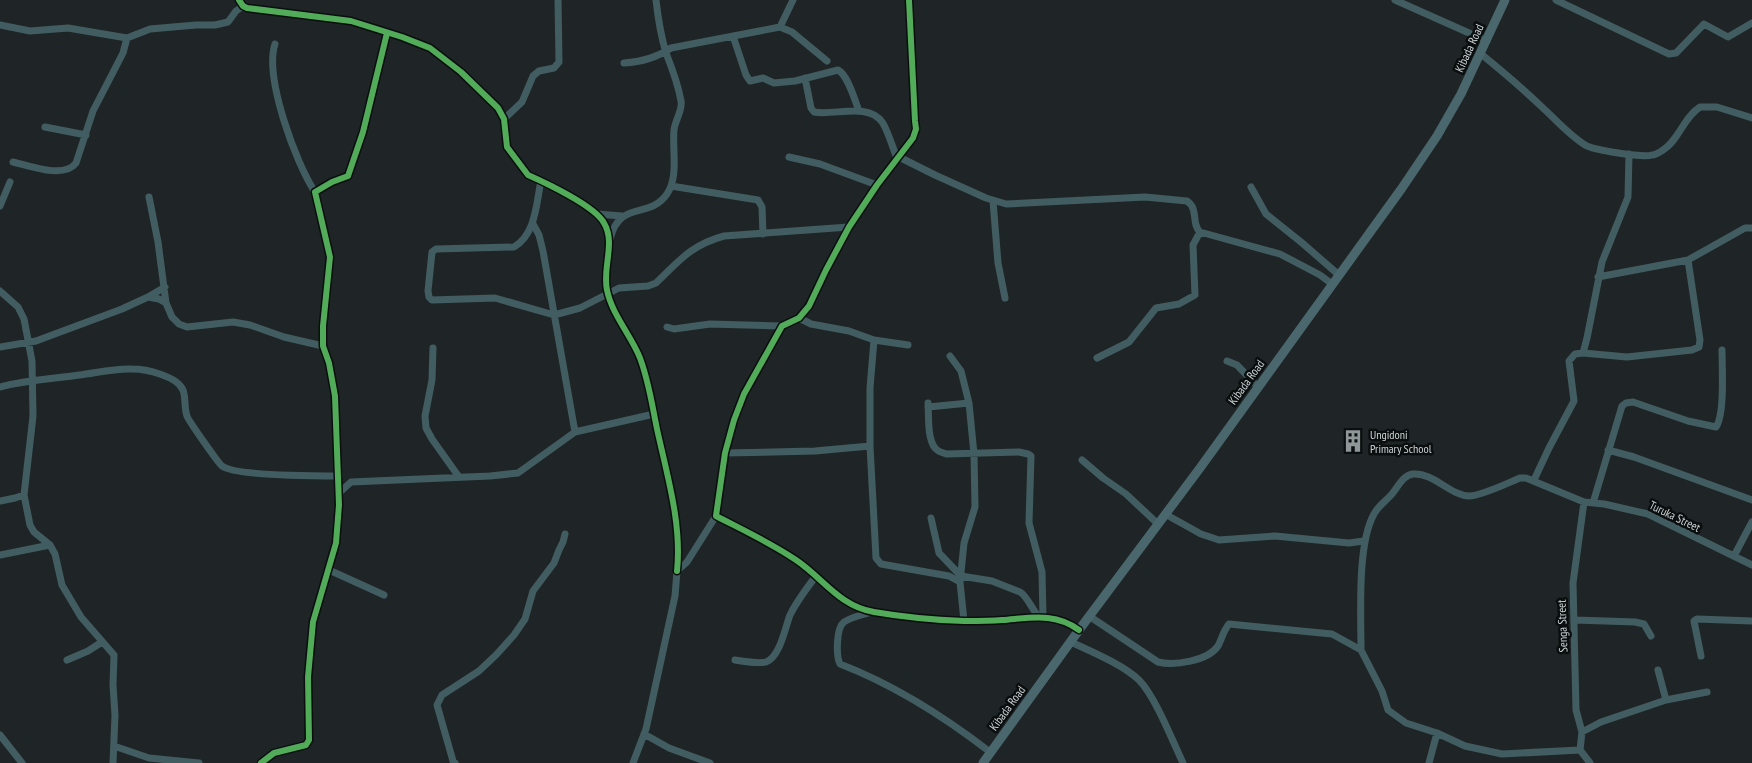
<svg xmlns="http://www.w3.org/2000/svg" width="1752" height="763" font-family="'PT Sans Narrow',sans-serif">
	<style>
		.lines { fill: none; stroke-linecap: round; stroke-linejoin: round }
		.minor { stroke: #425d61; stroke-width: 7 }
		.major { stroke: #49676d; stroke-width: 9 }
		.cycleway-casing { stroke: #0a0e0f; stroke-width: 9 }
		.cycleway { stroke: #51ab58; stroke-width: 6 }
		.labels { text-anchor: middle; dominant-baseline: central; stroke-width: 5; stroke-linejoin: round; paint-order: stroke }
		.street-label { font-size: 12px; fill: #cdd4d5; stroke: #0a0e0f }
		.poi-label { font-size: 12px; fill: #cdd4d5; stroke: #0a0e0f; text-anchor: start }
	</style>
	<rect width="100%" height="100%" fill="#1f2526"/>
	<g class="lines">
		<!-- minor -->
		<path class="minor" d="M239,0l4,6 4,2 104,13 51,16 28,11 31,24 37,36 6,11 3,28 21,28c18,8 67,31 76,48 12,20 -2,45 3,67 5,25 24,45 33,68 9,24 12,47 17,71 10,46 25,95 20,142
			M909,0l6,121 1,8 -3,9 -36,47 -28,42 -23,43 -17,36 -10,12 -17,8 -38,68 -10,26 -9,33 -9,63c27,14 55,27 80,44 27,18 43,46 78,52 29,5 60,8 90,9 13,0 26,0 38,-1 28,-2 53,-8 77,10
			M1395,0l92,41
			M1556,0l113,54 7,-1 28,-29 24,13 24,-14
			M0,25l30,6 38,-3 59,10 23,-9 46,-4h19l13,-3 8,-11 7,-5
			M780,27l12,5 35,29
			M733,36l13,39 4,6 13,-3 11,5 21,-2 43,-11c10,5 17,31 21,41
			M275,44c-11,33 21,120 40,148
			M1481,54c21,17 41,34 61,53 13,12 27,28 43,38 8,5 58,13 67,10 4,0 8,-3 11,-5 16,-10 20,-32 37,-43h17l35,11
			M624,63c18,-1 32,-5 47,-15l109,-21 13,-27
			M805,78l6,30 3,4c20,4 54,-10 68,10 5,6 11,27 15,36
			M504,119l18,-17 11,-26 6,-5 15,-3 5,-6 -1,-62
			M45,127l41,8
			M789,157l31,7 57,21
			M899,157l36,18 51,23 20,6 139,-7 42,4c12,8 4,23 13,31l80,22 40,21 12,9
			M13,162c17,4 51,17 63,1l17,-52 30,-58 4,-15
			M541,181c-5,23 -5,53 -27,66l-78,2 -4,3 -4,39 1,6 3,3 63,-2 59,17 26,-7 39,-20 29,-2 8,-3c23,-22 35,-38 68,-47l125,-9
			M671,186l87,14 4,7 1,27
			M1251,187l15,27 35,28 38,33
			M149,197l9,45 8,61
			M993,201l5,62 7,35
			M0,206l10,-24
			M597,214l25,2
			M533,224l6,11 4,16 32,181
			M610,239c10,-40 39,-19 57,-45 12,-18 5,-44 7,-64 1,-10 9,-20 7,-29 -3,-17 -9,-33 -15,-48 -5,-17 -8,-35 -10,-53
			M1598,277l90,-17 57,-32h7
			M0,291l18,16 6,12 8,42 1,55 -9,79 6,30 4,7 16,13 5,9 7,31 19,32 33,38 -1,30 2,30 -2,48
			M148,297l17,-10
			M799,318l12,6 38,7 25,9 -4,48v58l6,112 5,6 68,12 11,6 4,39
			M667,327l7,2 36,-5 72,2
			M874,340l34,5
			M0,347l36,-6 86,-32 26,-12 11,2 7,4 6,14 7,7 8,3 46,-5 17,3 34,12 39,9
			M433,348l-1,32 -7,36 1,12 6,11 27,38
			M1583,353l44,4 65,-7 7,-3 1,-7 -12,-80
			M950,356l11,15 8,32 5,51 1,53 -11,36 -4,39
			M1097,358l32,-16 27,-34 23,-4 16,-9 -2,-50 7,-13
			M1227,361l10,4 21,22
			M0,387c26,-7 52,-8 79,-12 17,-2 36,-7 53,-6 14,0 45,7 51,21 3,8 1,18 4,26 1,4 32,48 35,50 13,10 96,10 117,10
			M928,403c1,13 -1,35 7,45 3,4 8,5 12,6l72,-2 9,2 3,2 -2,67 13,49 1,45
			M928,407l41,-4
			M1608,450l26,7 118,43
			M725,453l90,-2 55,-5
			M1082,460l21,18 23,16 32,30
			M1534,480l15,-32 25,-47 -5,-40 6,-7 8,-1 4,-15 15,-76 26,-65 1,-43
			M339,493l12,-11 139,-6 28,-3 57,-41 79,-18
			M0,501l15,-3 9,-3
			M1593,503l29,-97 4,-3 7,-1 55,19 28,6c9,-13 6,-60 6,-77
			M1165,514l36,20 18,6 56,-4 74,7 15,-2
			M931,518l8,35 22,23 31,5 28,11c7,4 12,17 18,24
			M0,555l50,-10
			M1734,556l18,-34
			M329,570l55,25
			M871,612c-8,3 -20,5 -27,10 -8,6 -8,34 -4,42 52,20 106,54 150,88
			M1089,616l69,46c16,4 50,-1 60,-16 4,-7 5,-15 11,-22l103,10 29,16 21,41 6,19 18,13 31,10 28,13 37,8 78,-4
			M1575,620l60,2 9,2 7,12
			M1071,642c21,10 51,22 68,38 16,16 34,62 44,83
			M1361,650c0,-36 -4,-106 13,-136 4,-8 12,-13 18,-20 6,-7 11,-19 21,-20 20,-2 38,22 56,22 12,0 39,-13 51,-18h6l58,24 20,2 44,10 104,51
			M1701,656l-7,-35 3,-2 55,2
			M67,660l21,-9 14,-9
			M735,660c7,1 24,4 31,2 14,-5 19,-34 24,-47 7,-14 16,-26 26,-39
			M1666,700l41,-8
			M1582,732l19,-10 65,-22 -8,-30
			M644,734l25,14 41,15
			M0,735l22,28
			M114,746l35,12 50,5
			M1580,750l2,-18 -6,-22 -3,-127 11,-81
			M1580,750l10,13
			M261,763l13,-10 32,-8 3,-5 -1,-63 5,-55 23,-79 3,-38 -4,-109 -6,-33 -6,-17v-20l7,-69 -15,-65 17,-10 16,-6 15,-44 24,-99
			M455,763l-2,-2 -16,-56 5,-10 37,-24 17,-16 18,-20 11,-16 8,-28 21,-28 5,-13 4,-8 2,-8
			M633,763l13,-34 29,-133 2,-25 10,-9 29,-46
			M1429,763l8,-30"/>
		<!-- major -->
		<path class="major" d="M983,763l96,-133 121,-162 202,-280 35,-52 24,-42 44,-94"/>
		<defs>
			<path id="cycleway" d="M239,0l4,6 4,2 104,13 51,16 28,11 31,24 37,36 6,11 3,28 21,28c18,8 67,31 76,48 12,20 -2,45 3,67 5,25 24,45 33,68 9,24 12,47 17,71 10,46 25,95 20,142
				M909,0l6,121 1,8 -3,9 -36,47 -28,42 -23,43 -17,36 -10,12 -17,8 -38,68 -10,26 -9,33 -9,63c27,14 55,27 80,44 27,18 43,46 78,52 29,5 60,8 90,9 13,0 26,0 38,-1 28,-2 53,-8 77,10
				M261,763l13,-10 32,-8 3,-5 -1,-63 5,-55 23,-79 3,-38 -4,-109 -6,-33 -6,-17v-20l7,-69 -15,-65 17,-10 16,-6 15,-44 24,-99"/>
		</defs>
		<!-- cycleway casing -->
		<use href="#cycleway" class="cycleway-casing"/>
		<!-- cycleway -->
		<use href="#cycleway" class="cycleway"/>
	</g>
	<!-- icons -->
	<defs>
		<symbol id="building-bare" viewBox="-9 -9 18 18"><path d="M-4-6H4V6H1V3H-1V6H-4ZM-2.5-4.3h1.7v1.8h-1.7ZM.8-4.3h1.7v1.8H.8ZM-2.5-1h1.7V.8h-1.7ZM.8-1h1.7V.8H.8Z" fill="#909798" stroke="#0a0e0f" stroke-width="2.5" paint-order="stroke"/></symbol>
	</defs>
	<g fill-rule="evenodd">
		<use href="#building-bare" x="1337" y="425" width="32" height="32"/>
	</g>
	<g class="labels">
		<!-- street labels -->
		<g class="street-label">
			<text transform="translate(1469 48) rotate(-65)">Kibada Road</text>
			<text transform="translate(1246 382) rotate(-54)">Kibada Road</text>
			<text transform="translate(1675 516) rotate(26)">Turuka Street</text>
			<text transform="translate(1562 626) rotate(-92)">Senga Street</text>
			<text transform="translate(1007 708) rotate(-54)">Kibada Road</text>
		</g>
		<!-- poi labels -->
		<g class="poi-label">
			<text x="1370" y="434">Ungidoni<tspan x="1370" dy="14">Primary School</tspan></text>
		</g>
	</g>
</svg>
